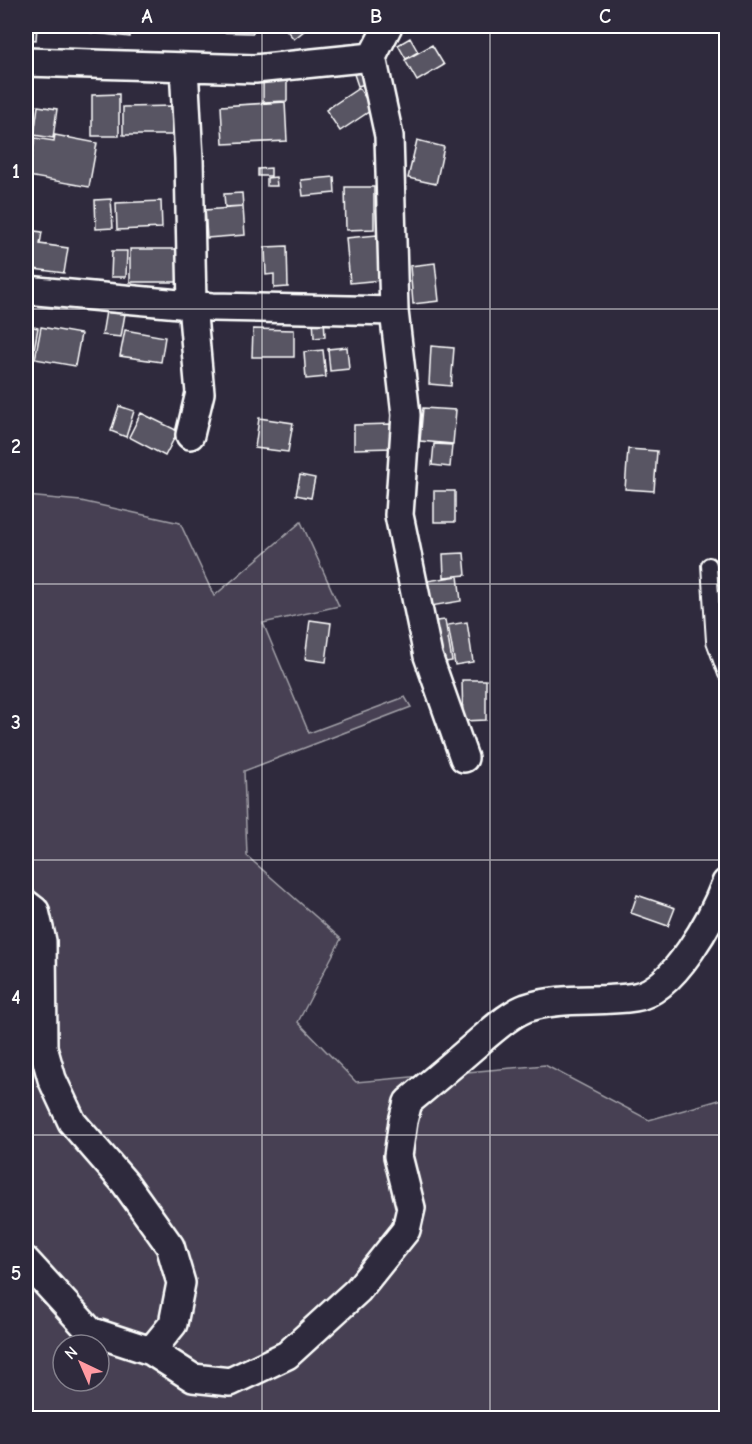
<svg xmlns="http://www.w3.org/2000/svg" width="752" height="1444" font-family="'Comic Neue',sans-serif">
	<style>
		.green { fill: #464152; stroke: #a2a0a8; stroke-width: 1.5; fill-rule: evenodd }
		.building { fill: #595564; stroke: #fff; stroke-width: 1.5 }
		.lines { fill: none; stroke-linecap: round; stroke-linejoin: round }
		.lane-casing { stroke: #fff; stroke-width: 18 }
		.street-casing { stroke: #fff; stroke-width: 32 }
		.lane { stroke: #2f2a3d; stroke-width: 14 }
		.street { stroke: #2f2a3d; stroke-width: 27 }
		.grid { fill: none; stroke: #fff; stroke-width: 1.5; stroke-opacity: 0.55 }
		.neatline { fill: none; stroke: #fff; stroke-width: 2 }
		.grid-label { font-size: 20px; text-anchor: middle; font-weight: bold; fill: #fff }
	</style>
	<rect width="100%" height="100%" fill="#2f2a3d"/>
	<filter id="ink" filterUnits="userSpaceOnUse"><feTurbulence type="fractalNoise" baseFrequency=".0167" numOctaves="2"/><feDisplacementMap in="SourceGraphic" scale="12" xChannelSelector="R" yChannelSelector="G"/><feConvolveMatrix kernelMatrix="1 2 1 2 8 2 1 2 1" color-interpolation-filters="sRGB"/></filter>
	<g filter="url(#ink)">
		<!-- green -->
		<path class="green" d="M26,496l55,5 99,22 34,73 87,-74 38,84 -76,17 46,110 96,-36 6,10 -167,64 3,85 94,83 -43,83 58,60 189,-17 104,55 77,-22v320h-700zM63,1345h36v36h-36z"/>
		<!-- building -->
		<path class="building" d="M26,26h11l-1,14 -10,-1z
			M88,26h43l-1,11 -43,-5z
			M194,26h15v6l-15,-1z
			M211,26h42v7l-42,-1z
			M283,26h27l-16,13z
			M410,38l8,14 -12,7 -8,-14z
			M432,45l12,20 -27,16 -12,-21z
			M370,65l5,16 -17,5 -5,-15z
			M287,74v27l-24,1v-27z
			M359,88l14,21 -33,22 -14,-21z
			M119,94v42h-27v-41z
			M285,102l2,39 -64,3 -2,-38z
			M38,106l19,3 -4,29 -19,-3z
			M174,106v29h-51v-28z
			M55,135l42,8 -8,44 -61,-11 7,-38 19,3z
			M417,140l27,7 -8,37 -28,-6z
			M271,168v8h-13v-7z
			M276,177l1,9h-10v-8z
			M334,177l1,16 -32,3 -2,-16z
			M345,187h29v42l-28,1z
			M242,193l1,13 -18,1 -1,-13z
			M111,199l2,29 -17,1 -1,-29z
			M161,201l1,27 -45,2 -1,-27z
			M243,207l2,28 -38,3 -2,-28z
			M27,230l15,2 -2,12 28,4 -4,25 -38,-5z
			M377,235l4,45 -31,3 -4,-45z
			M287,246l1,41 -14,1v-14l-8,1 -1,-28z
			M130,249h50l-1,33h-49z
			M112,251h15l-1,26h-15z
			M435,263l4,38 -26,3 -3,-38z
			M107,305l19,3 -5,29 -19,-2z
			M324,316l1,21 -11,1 -1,-21z
			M26,325l12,3 -5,27 -7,-1z
			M41,327l40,7 -6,32 -40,-7z
			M253,329l41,1v27h-42z
			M125,330l40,7 -4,25 -41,-6z
			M431,346l23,2 -3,38 -22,-2z
			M347,347l2,22 -19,2 -2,-22z
			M323,350l3,27 -20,2 -2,-27z
			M119,406l15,5 -8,26 -15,-6z
			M423,408l33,2 -3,34 -33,-3z
			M141,413l37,18 -13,25 -36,-19z
			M259,418l34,5 -5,29 -33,-4z
			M392,424l1,24 -39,1v-24z
			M434,444l18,1 -2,22 -18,-2z
			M628,449l29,2 -3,40 -29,-2z
			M300,475l15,3 -4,20 -15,-3z
			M434,491h21v31h-21z
			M464,553l2,22 -22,2 -1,-23z
			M458,576l3,25 -30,5 -4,-25z
			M310,620l21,3 -5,39 -21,-3z
			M445,620l7,41 -18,3 -6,-42z
			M467,622l6,40 -18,3 -7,-40z
			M462,680h24v40l-23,1z
			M637,895l38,13 -7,18 -37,-13z"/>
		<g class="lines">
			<defs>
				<path id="lane" d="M709,565l5,76 12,33"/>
				<path id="street" d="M388,26l-16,31 17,79 5,175 12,104 -7,100 29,141 36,102
					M26,62l229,7 117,-12
					M184,67l5,92 3,146 8,88 -10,42
					M26,290l186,17 182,4
					M26,904l9,7 7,30 1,106 9,32 20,43 53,61 45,63 11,37 -8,41 -22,27
					M26,1261l64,70 61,20 42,27 37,4 57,-27 71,-65 48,-60 5,-22 -13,-52 5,-35 5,-19c24,-20 49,-41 73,-62 13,-11 29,-26 45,-32 36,-12 72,-5 109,-11 39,-6 78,-80 91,-114"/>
			</defs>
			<!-- lane casing -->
			<use href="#lane" class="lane-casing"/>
			<!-- street casing -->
			<use href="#street" class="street-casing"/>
			<!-- lane -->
			<use href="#lane" class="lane"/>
			<!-- street -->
			<use href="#street" class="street"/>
		</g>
	</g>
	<!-- grid -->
	<path class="grid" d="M262,26v1392M490,26v1392M26,309h700M26,584h700M26,860h700M26,1135h700"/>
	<!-- margin -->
	<rect width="752" height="1444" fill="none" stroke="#2f2a3d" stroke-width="66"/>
	<!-- north arrow -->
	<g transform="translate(81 1363) rotate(316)"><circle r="28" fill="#2f2a3d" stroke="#827f8b" stroke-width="1.5"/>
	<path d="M0-4.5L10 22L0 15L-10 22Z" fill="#ff9aa2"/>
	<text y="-9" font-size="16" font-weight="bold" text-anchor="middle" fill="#ffffff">N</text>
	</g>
	<rect x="33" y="33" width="686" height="1378" class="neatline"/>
	<g class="grid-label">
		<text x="147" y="23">A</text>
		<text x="376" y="23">B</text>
		<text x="605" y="23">C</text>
		<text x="16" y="178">1</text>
		<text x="16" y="453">2</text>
		<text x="16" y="729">3</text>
		<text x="16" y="1004">4</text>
		<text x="16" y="1280">5</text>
	</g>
</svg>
